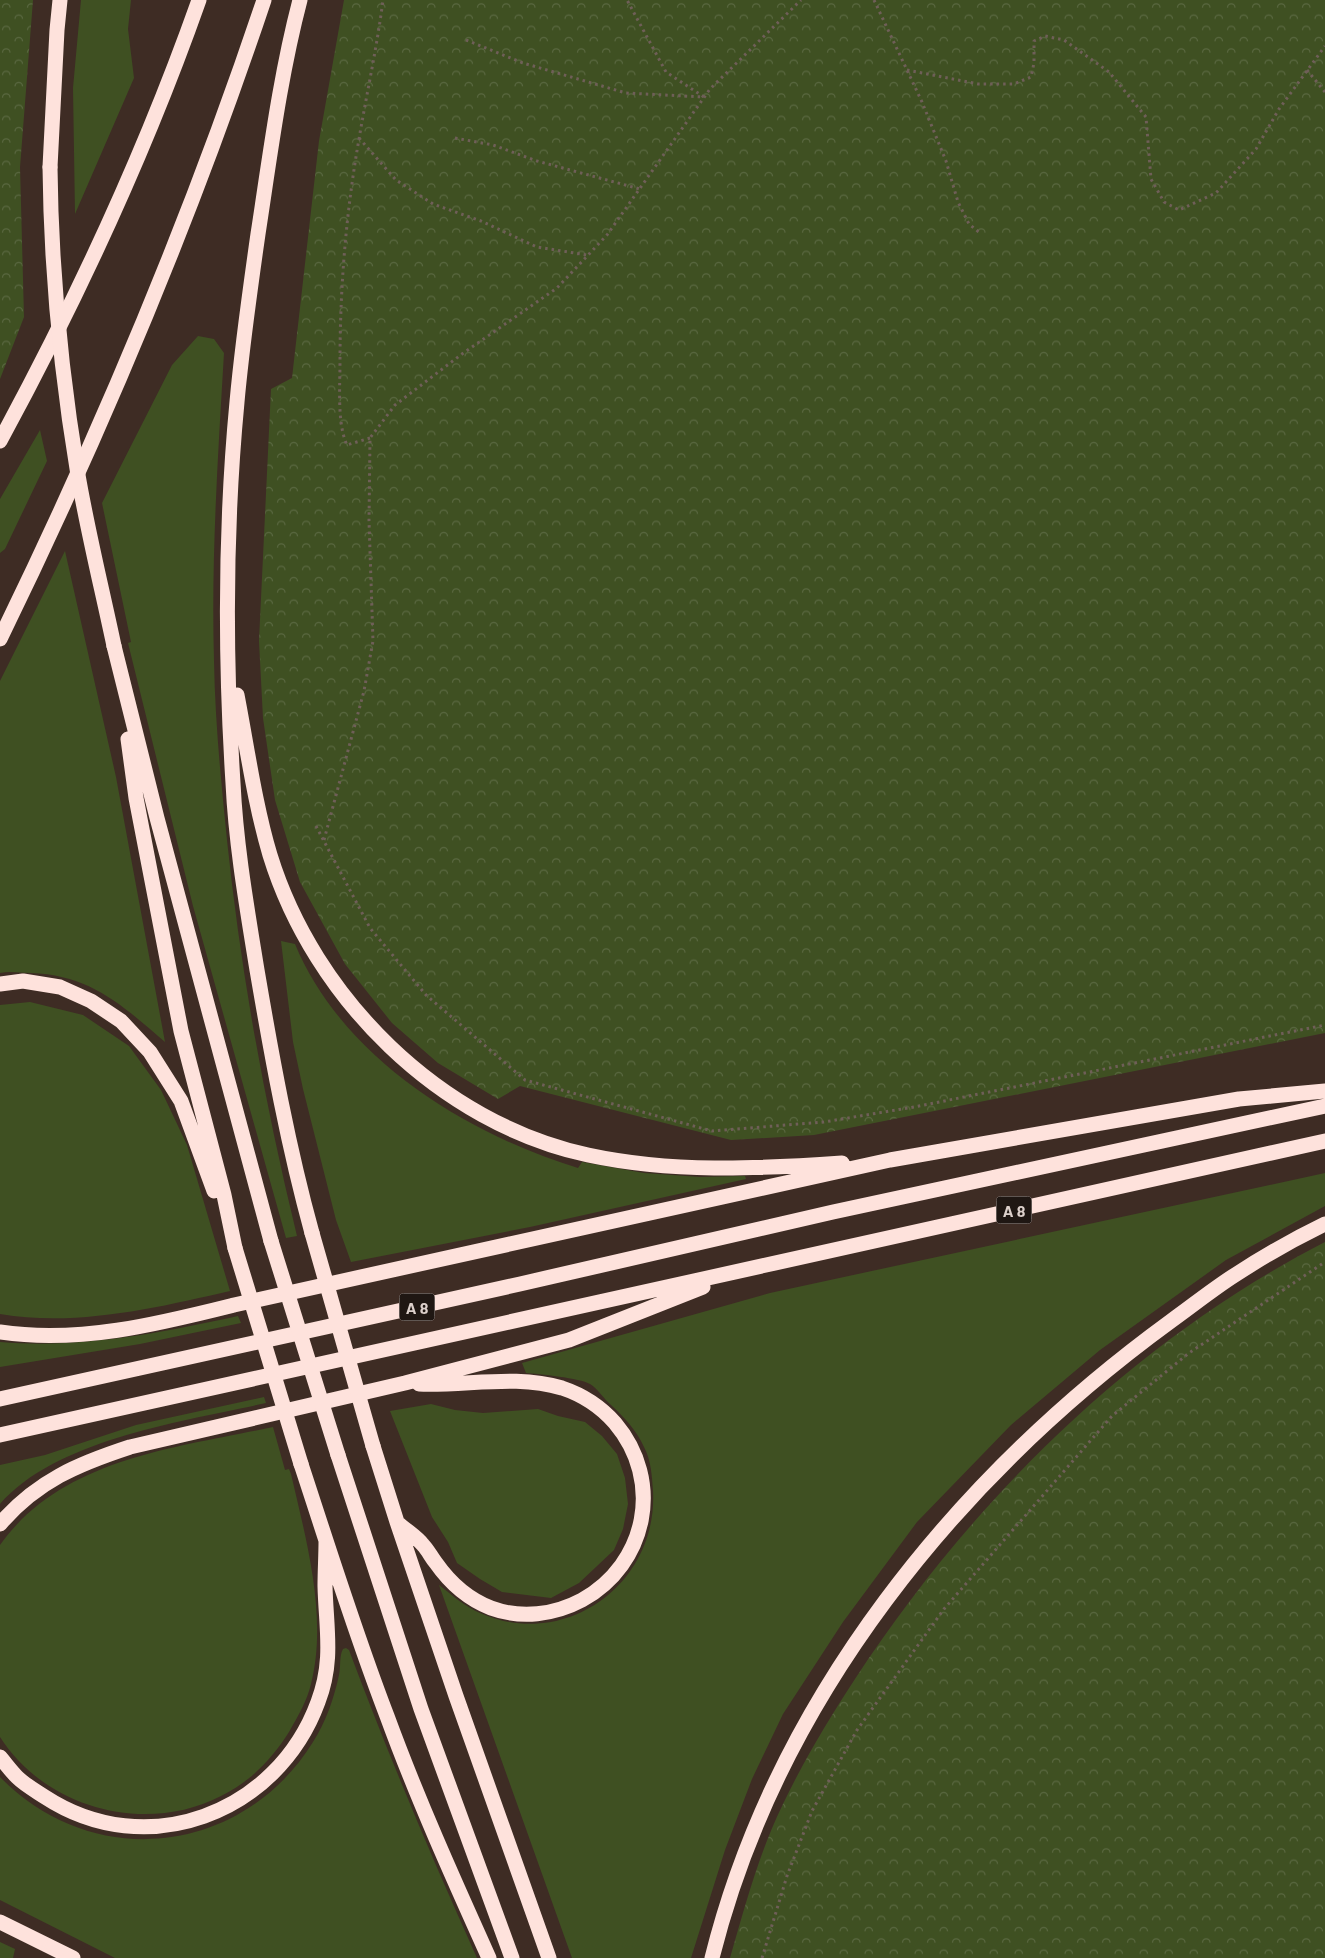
<svg xmlns="http://www.w3.org/2000/svg" width="1325" height="1958" font-family="Barlow,sans-serif">
	<style>
		.green { fill: #3f5022 }
		.forest { fill: url(#forest-crowns) }
		.lines { fill: none; stroke-linecap: round; stroke-linejoin: round }
		.path { stroke: #6f5f58; stroke-width: 3; stroke-dasharray: 2.5 4; stroke-linecap: butt }
		.highway { stroke: #fee2dc; stroke-width: 15 }
		.highway-bridge { stroke: #fee2dc; stroke-width: 15 }
		.labels { text-anchor: middle; dominant-baseline: central; stroke-width: 5; stroke-linejoin: round; paint-order: stroke }
		.shield { fill: #1f1713; stroke: #a39894; stroke-width: 1 }
		.shield-label { font-size: 16px; font-weight: bold; fill: #dcd0cb }
	</style>
	<defs>
		<pattern id="forest-crowns" width="20" height="18" patternUnits="userSpaceOnUse" patternTransform="scale(1.25)"><rect width="20" height="18" fill="#3f5022"/><path d="M2 6a3 3 0 1 1 6 0M12 15a3 3 0 1 1 6 0" fill="none" stroke="#5a6841"/></pattern>
	</defs>
	<rect width="100%" height="100%" fill="#3e2c24"/>
	<!-- green -->
	<path class="green" d="M81,0h50l-3,29 6,49 -59,136 -2,-126z
		M198,336l16,3 10,14c-6,103 -13,205 -10,308 1,60 7,120 13,179 14,134 38,265 70,396l-11,2 -93,-332 -65,-263 3,-1 -29,-139 70,-138z
		M40,430l7,31 -42,88 -5,4v-54z
		M65,551l51,226 49,265c-43,-37 -75,-67 -134,-69 -10,0 -21,-2 -31,0v-292z
		M281,941l14,3c47,113 169,189 283,224l4,-6 62,11 56,4 45,-1 1,3 -216,48 -179,35 -15,-42 -33,-131 -10,-47z
		M30,1002l53,13 46,31 32,44 26,55 43,146c-74,17 -154,36 -230,23v-309z
		M1325,1173v33l-99,54 -126,90 -89,75 -94,97 -74,100 -60,92 -31,65 -27,71 -34,108h-119l-133,-373c13,10 25,21 41,28 85,38 178,-29 173,-122 -1,-15 -2,-31 -9,-44 -8,-17 -19,-29 -33,-42 -7,-6 -13,-16 -21,-21 -10,-6 -51,-10 -64,-11l-4,-10 248,-70z
		M238,1316l3,7 -101,21 -140,23v-25c80,7 160,-9 238,-26z
		M264,1397l2,6c-81,18 -210,36 -266,101v-39l45,-10 91,-30z
		M431,1404l24,6 28,3 55,-4 20,7 27,6 17,14 15,18 8,24 3,26 -5,25 -9,21 -35,33 -28,15 -49,-6 -22,-13 -23,-16 -9,-21 -16,-25 -42,-106z
		M273,1427l12,43 4,-1 2,5c15,65 37,143 20,210 -4,17 -13,32 -22,48 -17,27 -39,50 -68,64 -75,39 -175,13 -221,-59v-192c62,-87 176,-97 273,-118z
		M346,1648l3,2c39,104 82,206 128,308h-362l-115,-58v-123c94,96 243,78 313,-35 13,-20 21,-44 26,-67 2,-9 0,-19 4,-26z
		M0,1942l15,7 -2,9h-13z"/>
	<!-- forest -->
	<path class="forest" d="M0,0h33l-13,167 4,150 -24,62z
		M344,0h981v1033l-511,102 -83,5 -211,-54 -22,13 -60,-36 -46,-40 -47,-59 -45,-82 -25,-82 -12,-82 -4,-77 12,-252 21,-11 27,-237z
		M1325,1242v716h-595c15,-52 29,-105 53,-154 21,-44 46,-85 72,-125 118,-180 278,-338 470,-437z"/>
	<g class="lines">
		<!-- path -->
		<path class="path" d="M874,0l48,102 24,59 12,41 11,22 11,9
			M466,40l57,23 103,30 78,4 -38,-25 -39,-72
			M907,70l71,14h36l17,-7 3,-14v-22l11,-5 19,4 45,32 37,45 5,62 13,23 15,8 37,-17 40,-44 23,-40 46,-63
			M1307,70l18,22
			M359,138l37,42 37,24 48,17 56,26 50,8
			M455,138l38,7 44,16 103,28
			M370,438l-23,7c-10,-21 -7,-59 -7,-83 0,-75 6,-149 19,-223 8,-47 18,-92 24,-139
			M316,826l54,102 56,67 99,85 187,51 112,-9 90,-15 411,-82
			M324,840l40,-149 9,-50 -4,-120 1,-83 25,-33 67,-51 95,-66 50,-53 103,-146 91,-89
			M762,1958l25,-82 25,-65 45,-81 87,-121 168,-193 77,-63 136,-91"/>
		<!-- highway -->
		<path class="highway" d="M300,0c-20,76 -30,156 -42,234 -8,56 -16,112 -21,168 -12,126 -12,255 -4,381 3,63 14,125 24,187 15,88 31,176 55,263
			M50,167l7,-137 3,-30
			M0,441c77,-142 145,-288 199,-441
			M0,639c101,-207 191,-421 264,-639
			M114,646l43,172 114,423
			M237,695c10,52 18,110 33,160 44,143 170,268 318,300 84,18 168,14 254,8
			M128,739l8,59 45,233 43,164 11,53
			M0,984l23,-3 37,6 31,14 30,20 29,31 31,49 33,90
			M0,1332c79,12 158,-8 234,-27l656,-145 349,-61 86,-8
			M0,1399l520,-115 313,-72 492,-106
			M0,1435l1325,-294
			M373,1446l24,76 59,174 93,262
			M338,1455l83,254 91,249
			M301,1464c28,85 54,169 86,252 30,82 66,162 102,242
			M397,1522c8,8 19,14 26,23 5,5 8,12 13,18 14,20 32,36 55,45 30,11 63,7 91,-8 65,-36 82,-119 33,-177 -14,-16 -32,-28 -53,-35 -46,-14 -95,-2 -143,-4
			M0,1524c37,-43 78,-60 130,-77l275,-64 164,-43 134,-53
			M0,1757c6,7 11,14 17,20 8,8 19,14 28,20 101,66 232,17 273,-95 16,-42 8,-74 7,-116 0,-15 1,-30 1,-45
			M0,1922l73,36
			M712,1958c65,-260 245,-481 459,-637 21,-15 42,-32 64,-46 29,-19 59,-36 90,-51"/>
		<!-- highway-bridge -->
		<path class="highway-bridge" d="M50,167c1,103 11,206 28,308 10,58 24,114 36,171
			M312,1233l61,213
			M271,1241l67,214
			M235,1248l66,216"/>
	</g>
	<g class="labels">
		<!-- shield labels -->
		<g class="shield">
			<rect x="996.5" y="1196.5" width="35" height="27" rx="4"/>
			<rect x="399.5" y="1293.5" width="35" height="27" rx="4"/>
		</g>
		<g class="shield-label">
			<text x="1014" y="1210">A 8</text>
			<text x="417" y="1307">A 8</text>
		</g>
	</g>
</svg>
